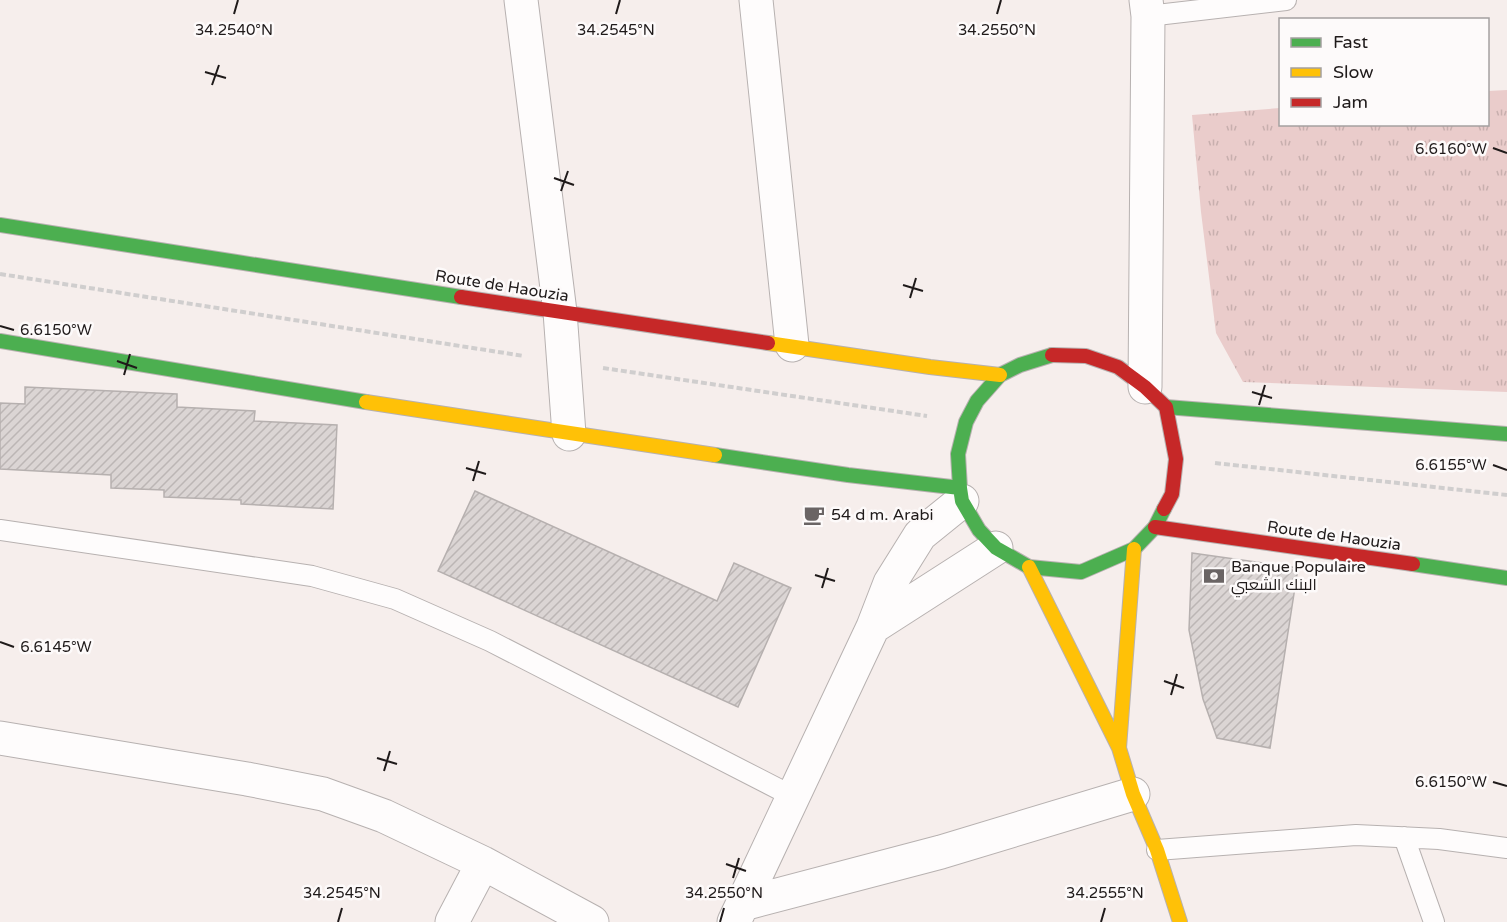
<svg xmlns="http://www.w3.org/2000/svg" width="1507" height="922" font-family="'Varela Round',Cairo,sans-serif">
	<style>
		.park { fill: url(#park-tufts) }
		.building { fill: url(#building-hatch); stroke: #b6b0af; stroke-width: 1.5 }
		.lines { fill: none; stroke-linecap: round; stroke-linejoin: round }
		.lane-casing { stroke: #b7b1b0; stroke-width: 22 }
		.street-casing { stroke: #b7b1b0; stroke-width: 35 }
		.fast-casing { stroke: #b7b1b0; stroke-width: 16 }
		.slow-casing { stroke: #b7b1b0; stroke-width: 16 }
		.jam-casing { stroke: #b7b1b0; stroke-width: 16 }
		.path { stroke: #d0cece; stroke-width: 4; stroke-dasharray: 6 3; stroke-linecap: butt }
		.lane { stroke: #fefcfc; stroke-width: 20 }
		.street { stroke: #fefcfc; stroke-width: 33 }
		.fast { stroke: #4caf50; stroke-width: 14 }
		.slow { stroke: #ffc107; stroke-width: 14 }
		.jam { stroke: #c62828; stroke-width: 14 }
		.ticks { fill: none; stroke: #1f1a1a; stroke-width: 2 }
		.labels { text-anchor: middle; dominant-baseline: central; stroke-width: 5; stroke-linejoin: round; paint-order: stroke }
		.street-label { font-size: 16px; fill: #1f1a1a; stroke: #fdfafa }
		.poi-label { font-size: 16px; fill: #1f1a1a; stroke: #fdfafa; text-anchor: start }
		.ticks-label { font-size: 15px; text-anchor: middle; fill: #1f1a1a; stroke: #fdfafa; stroke-width: 5; stroke-linejoin: round; paint-order: stroke }
	</style>
	<defs>
		<pattern id="park-tufts" width="24" height="20" patternUnits="userSpaceOnUse" patternTransform="scale(1.5)"><rect width="24" height="20" fill="#eacccb"/><path d="M3 7l-1-3M5 7V3M7 7l1-3M15 17l-1-3M17 17v-4M19 17l1-3" fill="none" stroke="#c8afae"/></pattern>
		<pattern id="building-hatch" width="6" height="6" patternUnits="userSpaceOnUse" patternTransform="scale(1.5)"><rect width="6" height="6" fill="#dbd5d4"/><path d="M-1 1l2-2M0 6l6-6M5 7l2-2" fill="none" stroke="#bcb6b5"/></pattern>
	</defs>
	<rect width="100%" height="100%" fill="#f6eeec"/>
	<!-- park -->
	<path class="park" d="M1507,90v302l-264,-10 -27,-49 -15,-121 -9,-97 88,-7v16h208v-33z"/>
	<!-- building -->
	<path class="building" d="M25,387l152,7v13l78,4 -1,10 83,4 -4,84 -92,-5v-4l-77,-3v-7l-53,-2v-13l-111,-6v-66l25,1z
		M475,491l242,110 17,-38 57,25 -53,119 -300,-136z
		M1192,553l106,15 -28,180 -53,-10 -14,-39 -14,-69z"/>
	<g class="lines">
		<defs>
			<path id="lane" d="M1148,16l138,-16
				M0,530l312,46 83,23 95,42 304,156
				M1404,837l30,85
				M1157,850l199,-15 83,4 68,9"/>
			<path id="street" d="M521,0l39,312 9,122
				M756,0l36,345
				M1145,387l3,-371 -2,-16
				M873,627l123,-79
				M0,738l247,41 76,15 61,22 99,47 109,59
				M743,904l198,-52 192,-58
				M452,922l31,-59
				M734,922l139,-295 17,-44 30,-48 42,-34"/>
			<path id="fast" d="M0,225l461,72
				M0,341l366,61
				M1052,355l-32,10 -20,10 -23,26 -11,21 -8,32 2,34 2,13 17,29 17,18 33,19 52,5 53,-23 21,-22 9,-18
				M1166,407l341,27
				M715,455l133,20 112,13
				M1413,564l94,14"/>
			<path id="slow" d="M768,343l162,24 70,8
				M366,402l349,53
				M1029,567l90,181 14,46 24,56 23,72
				M1119,748l15,-199"/>
			<path id="jam" d="M461,297l307,46
				M1052,355l34,1 32,11 27,20 21,20 10,52 -4,35 -8,15
				M1155,527l258,37"/>
		</defs>
		<!-- lane casing -->
		<use href="#lane" class="lane-casing"/>
		<!-- street casing -->
		<use href="#street" class="street-casing"/>
		<!-- fast casing -->
		<use href="#fast" class="fast-casing"/>
		<!-- slow casing -->
		<use href="#slow" class="slow-casing"/>
		<!-- jam casing -->
		<use href="#jam" class="jam-casing"/>
		<!-- path -->
		<path class="path" d="M0,274l524,82
			M603,368l324,48
			M1215,463l292,32"/>
		<!-- lane -->
		<use href="#lane" class="lane"/>
		<!-- street -->
		<use href="#street" class="street"/>
		<!-- fast -->
		<use href="#fast" class="fast"/>
		<!-- slow -->
		<use href="#slow" class="slow"/>
		<!-- jam -->
		<use href="#jam" class="jam"/>
	</g>
	<!-- ticks -->
	<path class="ticks" d="M234,14l4,-14M616,14l4,-14M997,14l4,-14M205,72l21,6M212,85l7,-20M1493,148l14,5M554,178l20,7M561,191l7,-20M903,285l20,6M910,298l6,-20M0,326l14,4M117,361l20,7M124,375l6,-21M1252,392l20,6M1259,405l6,-20M1493,465l14,5M466,468l20,6M473,481l6,-20M815,575l20,6M822,588l6,-20M0,642l14,5M1164,681l20,7M1171,695l6,-21M377,758l20,6M384,771l6,-20M1493,782l14,4M726,864l20,7M733,878l6,-20M338,922l4,-14M720,922l4,-14M1101,922l4,-14"/>
	<!-- icons -->
	<defs>
		<symbol id="cafe-bare" viewBox="-9 -9 18 18"><path d="M-5.5-4.5H6V0H3Q3 3.5 0 3.5H-2.5Q-5.5 3.5-5.5 0ZM3-3.2v2h1.7v-2ZM-6 4.5H4V6H-6Z" fill="#6a6464" stroke="#fdfafa" stroke-width="2.5" paint-order="stroke"/></symbol>
		<symbol id="bank-bare" viewBox="-9 -9 18 18"><path d="M-6-4H6V4H-6ZM0-2.3a2.3 2.3 0 1 0 0 4.6a2.3 2.3 0 1 0 0-4.6Z" fill="#6a6464" stroke="#fdfafa" stroke-width="2.5" paint-order="stroke"/></symbol>
	</defs>
	<g fill-rule="evenodd">
		<use href="#cafe-bare" x="799" y="500" width="30" height="30"/>
		<use href="#bank-bare" x="1199" y="561" width="30" height="30"/>
	</g>
	<g class="labels">
		<!-- street labels -->
		<g class="street-label">
			<text transform="translate(502 286) rotate(9)">Route de Haouzia</text>
			<text transform="translate(1334 536) rotate(8)">Route de Haouzia</text>
		</g>
		<!-- poi labels -->
		<g class="poi-label">
			<text x="831" y="515">54 d m. Arabi</text>
			<text x="1231" y="567">Banque Populaire<tspan x="1231" dy="18">البنك الشعبي</tspan></text>
		</g>
	</g>
	<g class="ticks-label">
		<text x="234" y="35">34.2540°N</text>
		<text x="616" y="35">34.2545°N</text>
		<text x="997" y="35">34.2550°N</text>
		<text x="1451" y="154">6.6160°W</text>
		<text x="56" y="335">6.6150°W</text>
		<text x="1451" y="470">6.6155°W</text>
		<text x="56" y="652">6.6145°W</text>
		<text x="1451" y="787">6.6150°W</text>
		<text x="342" y="898">34.2545°N</text>
		<text x="724" y="898">34.2550°N</text>
		<text x="1105" y="898">34.2555°N</text>
	</g>
	<!-- legend -->
	<rect x="1279" y="18" width="210" height="108" fill="#fdfafa" stroke="#a4a0a0" stroke-width="1.5"/>
	<rect x="1291" y="38" width="30" height="9" fill="#4caf50" stroke="#a4a0a0" stroke-width="1.5"/>
	<text x="1333" y="48" font-size="18" fill="#1f1a1a">Fast</text>
	<rect x="1291" y="68" width="30" height="9" fill="#ffc107" stroke="#a4a0a0" stroke-width="1.5"/>
	<text x="1333" y="78" font-size="18" fill="#1f1a1a">Slow</text>
	<rect x="1291" y="98" width="30" height="9" fill="#c62828" stroke="#a4a0a0" stroke-width="1.5"/>
	<text x="1333" y="108" font-size="18" fill="#1f1a1a">Jam</text>
</svg>
